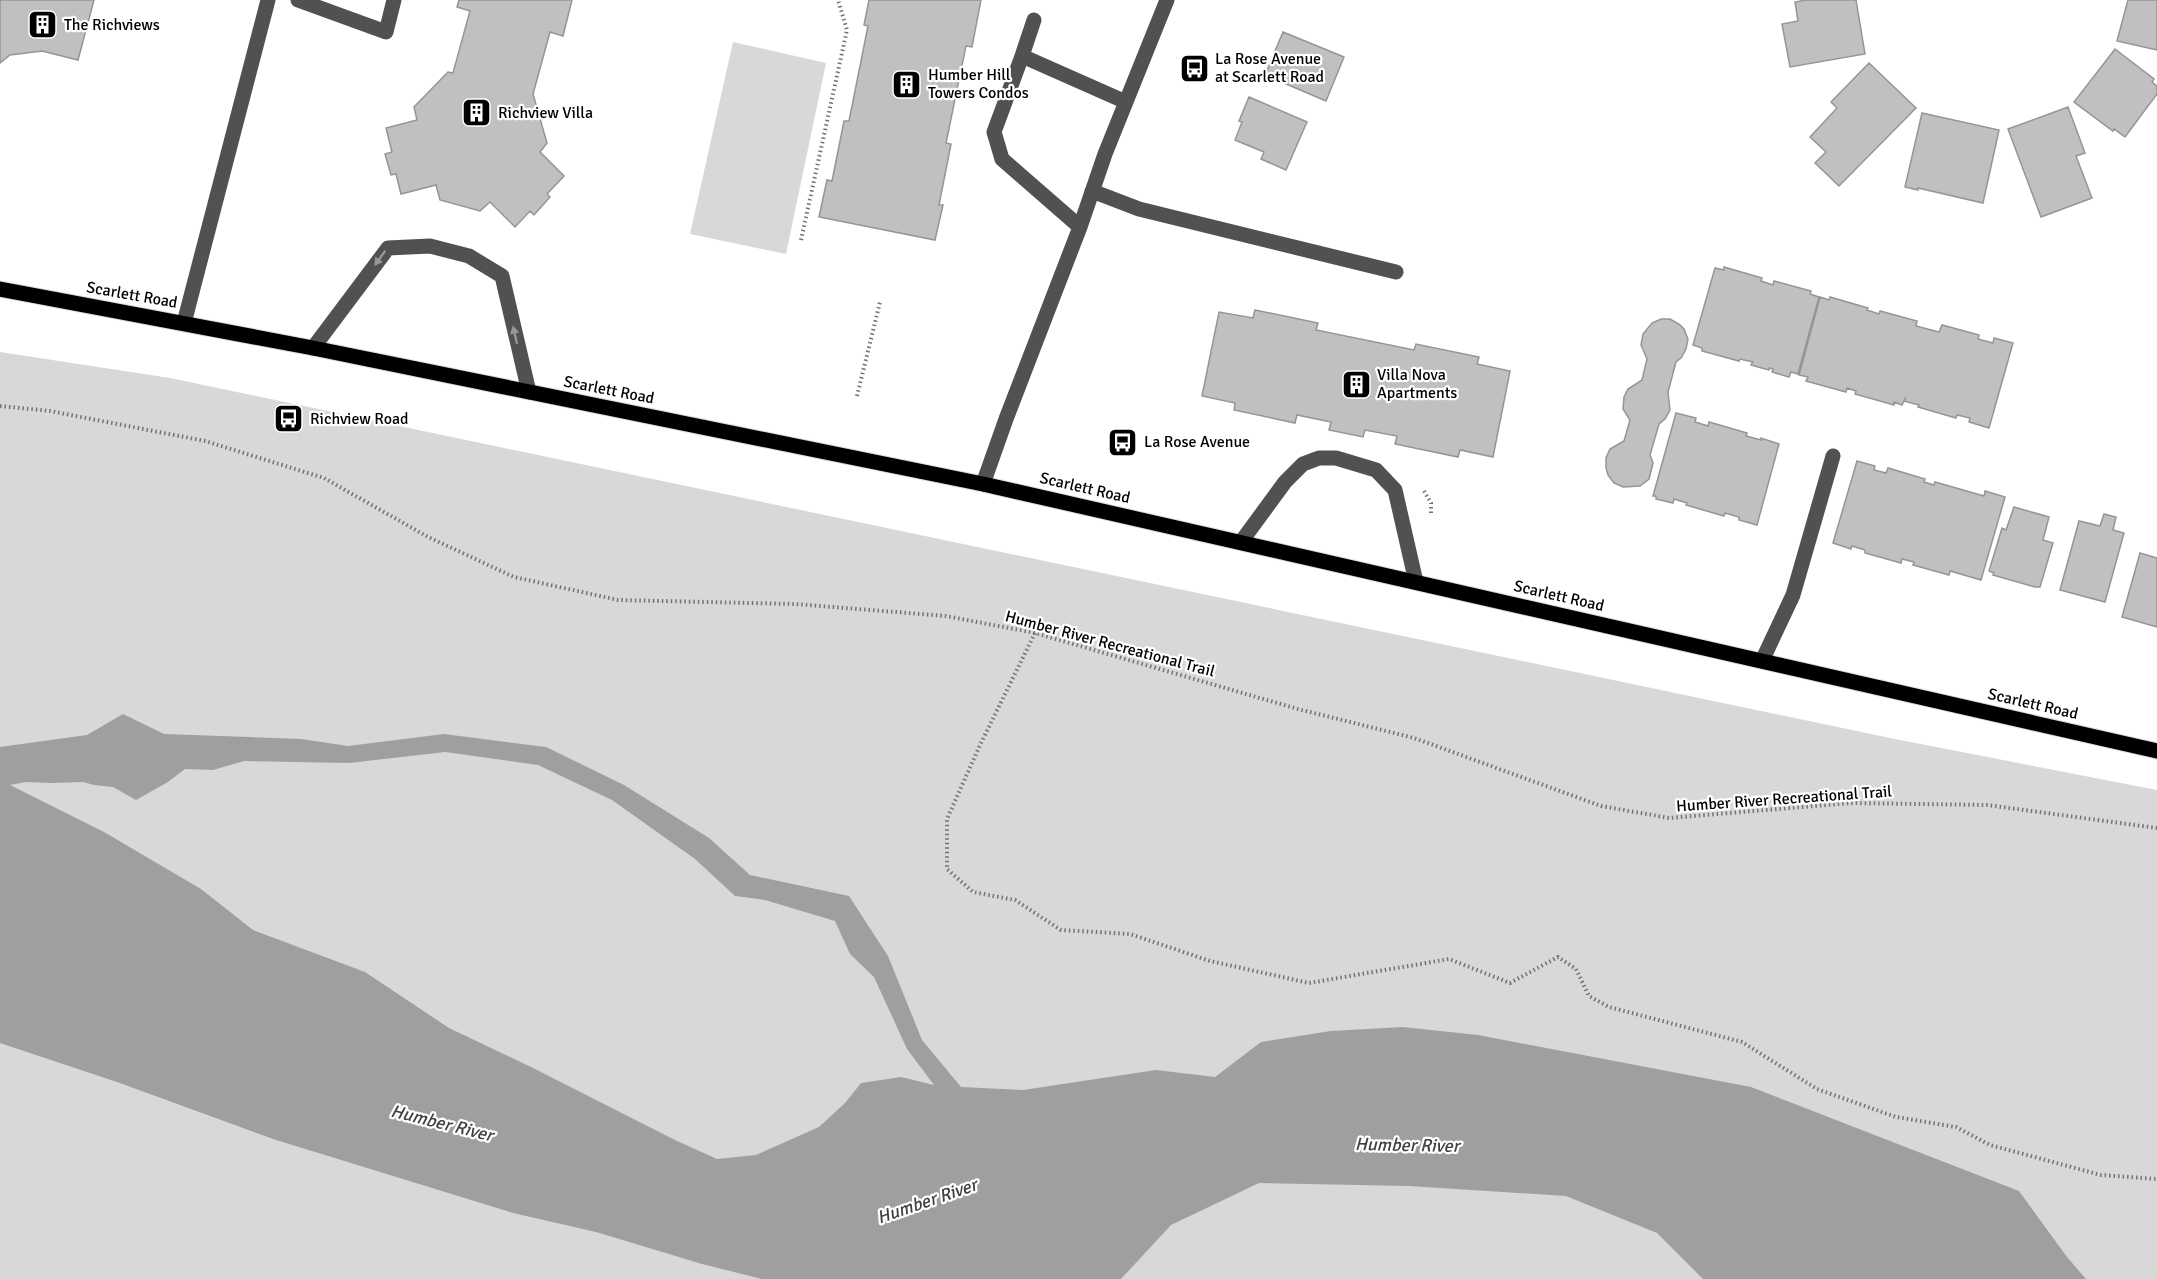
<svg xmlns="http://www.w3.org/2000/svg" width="2157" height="1279" font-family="Signika,sans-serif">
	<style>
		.green { fill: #d8d8d8 }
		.water { fill: #9f9f9f; fill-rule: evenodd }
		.building { fill: #c0c0c0; stroke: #959595; stroke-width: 1.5 }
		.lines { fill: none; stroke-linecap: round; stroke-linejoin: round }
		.major-casing { stroke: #dbdbdb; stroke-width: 17 }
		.path { stroke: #737373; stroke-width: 4; stroke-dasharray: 1.5 3; stroke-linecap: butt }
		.minor { stroke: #515151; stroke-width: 15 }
		.major { stroke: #000; stroke-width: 15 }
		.oneway { fill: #979797 }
		.labels { text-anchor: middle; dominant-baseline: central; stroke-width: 4.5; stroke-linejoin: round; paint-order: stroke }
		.poi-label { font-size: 16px; fill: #000; stroke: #fff; text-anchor: start }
		.street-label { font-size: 16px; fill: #000; stroke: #fff }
		.water-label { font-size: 18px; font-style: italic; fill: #404040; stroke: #fff }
	</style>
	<rect width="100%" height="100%" fill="#fff"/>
	<!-- green -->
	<path class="green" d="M733,42l93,21 -40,191 -96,-20z
		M0,352l170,26 1725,361 262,51v489h-2157z"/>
	<!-- water -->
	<path class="water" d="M123,714l41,20 137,5 47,7 96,-12 102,13 78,38 85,53 41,37 99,21 39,60 34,84 39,47 62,3 133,-20 59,7 46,-35 70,-11 72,-4 75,8 273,52 268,104 48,66 19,22h-383l-46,-46 -91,-37 -157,-10 -150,-3 -88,42 -50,54h-359l-60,-15 -106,-32 -83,-19 -240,-74 -156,-57 -117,-39v-296l87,-12zM445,752l93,13 74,35 83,59 40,37 30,4 70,21 15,33 24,23 33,72 27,36 -33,-8 -40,6 -16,20 -26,24 -63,28 -39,4 -42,-19 -142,-72 -84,-40 -84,-56 -112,-42 -52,-41 -97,-57 -94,-47 16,-3 27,1 30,-1 11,3 19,2 23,13 32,-18 17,-13 28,1 31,-9 105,2z"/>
	<!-- building -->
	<path class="building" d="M0,0h94l-16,60 -36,-9 -32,4 -10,8z
		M459,0h113l-9,36 -13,-4 -17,62 14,49 -7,9 24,24 -17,18 3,3 -16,18 -4,-4 -15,16 -25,-25 -10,9 -40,-11 -4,-15 -35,9 -5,-20 -5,1 -6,-21 7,-2 -6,-24 31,-8 -3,-13 34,-35 5,1 17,-62 -13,-4z
		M869,0h112l-9,47 -6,-1 -20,97 5,1 -12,61h4l-8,35 -116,-23 8,-37 5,1 12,-60h5l19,-95 -4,-1z
		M1806,0h50l9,54 -75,13 -8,-43 16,-3 -3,-19z
		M2128,0h29v50l-40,-9z
		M1283,32l61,25 -18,44 -61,-26z
		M2115,49l39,30 -2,3 5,4v8l-32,43 -11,-8 -1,2 -39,-29z
		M1869,63l47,45 -77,78 -24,-23 11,-11 -16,-15 27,-29 -6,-6z
		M1249,97l58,25 -21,48 -25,-11 3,-7 -29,-12 7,-18 -3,-1z
		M2068,107l17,46 -9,3 16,42 -51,19 -33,-88z
		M1922,113l77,17 -16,73 -65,-15v2l-13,-3z
		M1724,267l38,11 -1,3 12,4 1,-4 37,10 -1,3 9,3 -21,77 -7,-2 -2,5 -17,-5 1,-3 -4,-1v2l-18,-5 2,-3 -13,-3 -1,2 -37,-10v-3l-9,-3 22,-77 9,2z
		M1820,297l9,3 1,-3 38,11 -1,2 12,4 1,-3 37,10 -1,5 23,6 3,-7 37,10 -1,4 15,4 1,-5 19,5 -24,85 -20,-6 1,-4 -13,-3 -1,3 -38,-11 1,-2 -15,-4 2,-4 -4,8 -8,-3v3l-39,-11 1,-3 -9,-3 -1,4 -40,-11 2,-4 -9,-2z
		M1255,310l63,13 -2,7 98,20 2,-6 63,13 -2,7 33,7 -17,86 -33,-7 -2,7 -63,-13 2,-8 -32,-6 -2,7 -34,-7 2,-8 -34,-7 -2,8 -61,-13 1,-7 -33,-7 17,-84 34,6z
		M1661,319h9l9,5 5,5 4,10 -2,10 -5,9 -5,4 -8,30 2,18 -5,9 -6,5 -9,31 3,8 -4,16 -9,7 -17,1 -9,-4 -6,-8 -2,-7v-10l4,-9 14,-8 6,-21 -7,-11 1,-12 4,-8 14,-9 5,-21 -6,-14 2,-11 9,-11z
		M1676,413l20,5 -1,4 13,4 1,-4 38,11 -1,3 15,4v-2l18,6 -22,81 -18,-5v-3l-14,-4 -1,3 -38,-11 1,-2 -13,-4 -1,4 -17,-4v-3h-3z
		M1857,461l18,5 -1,4 12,3 2,-5 37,11 -1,3 10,3 1,-3 49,14 1,-5 20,6 -24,83 -31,-9 -1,4 -36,-10 1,-3 -12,-3 -1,4 -36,-10v-3l-13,-4 -1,3 -18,-6z
		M2014,507l35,10 -6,23 10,3 -13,44h-5l-42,-12 1,-2 -5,-2 13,-43 4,2z
		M2104,514l12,3 -3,13 11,3 -19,69 -45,-12 19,-69 21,5z
		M2140,553l17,5v69l-35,-10z"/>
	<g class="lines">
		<defs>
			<path id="major" d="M0,289l313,59 670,136 1174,267"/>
		</defs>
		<!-- major casing -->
		<use href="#major" class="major-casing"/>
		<!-- path -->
		<path class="path" d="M801,240l46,-210 -9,-30
			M857,396l23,-94
			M0,406l50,5 155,30 119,37 104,59 86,40 104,23 177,4 151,12 89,17 263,76 116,29 187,68 68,12 182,-15 136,2 170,23
			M1424,491l7,12v10
			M1035,633l-55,112 -33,74v50l26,23 42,8 46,30 69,4 80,27 99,22 140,-24 61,24 48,-26 18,12 13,27 20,11 133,35 75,47 79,28 60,10 34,18 111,30 56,4"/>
		<!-- minor -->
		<path class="minor" d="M298,0l88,32 8,-32
			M1034,20l-12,36 104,46
			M1022,56l-28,76 8,27 78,68
			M1092,191l47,18 257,63
			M184,323l84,-323
			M313,348l75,-100 42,-2 39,10 33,20 27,116
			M983,484l23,-65 74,-192 25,-73 62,-154
			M1241,542l44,-60 18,-18 16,-6h17l40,12 19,20 21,92
			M1762,661l31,-66 40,-139"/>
		<!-- major -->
		<use href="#major" class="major"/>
	</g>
	<!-- one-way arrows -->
	<defs><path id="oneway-solid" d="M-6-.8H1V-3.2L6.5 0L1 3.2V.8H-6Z" transform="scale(1.5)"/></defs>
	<g class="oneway">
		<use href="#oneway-solid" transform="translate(380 258) rotate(126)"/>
		<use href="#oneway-solid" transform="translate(515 335) rotate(-103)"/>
	</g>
	<!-- icons -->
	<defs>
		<symbol id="building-square" viewBox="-11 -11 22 22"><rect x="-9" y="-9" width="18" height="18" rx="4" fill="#000" stroke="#fff"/><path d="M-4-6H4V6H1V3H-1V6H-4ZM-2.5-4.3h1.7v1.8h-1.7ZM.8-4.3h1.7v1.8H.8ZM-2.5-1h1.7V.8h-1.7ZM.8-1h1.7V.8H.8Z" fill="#fff"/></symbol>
		<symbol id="bus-square" viewBox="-11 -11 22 22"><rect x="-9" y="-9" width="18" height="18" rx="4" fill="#000" stroke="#fff"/><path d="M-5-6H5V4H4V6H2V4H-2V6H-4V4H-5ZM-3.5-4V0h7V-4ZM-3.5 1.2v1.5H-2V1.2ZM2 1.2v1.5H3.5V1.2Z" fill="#fff"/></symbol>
	</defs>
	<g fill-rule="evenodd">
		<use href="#building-square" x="26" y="8" width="33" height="33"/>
		<use href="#bus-square" x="1178" y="52" width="33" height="33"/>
		<use href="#building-square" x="890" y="68" width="33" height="33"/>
		<use href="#building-square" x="460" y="96" width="33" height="33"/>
		<use href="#building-square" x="1340" y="368" width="33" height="33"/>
		<use href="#bus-square" x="272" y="402" width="33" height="33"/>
		<use href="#bus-square" x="1106" y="426" width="33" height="33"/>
	</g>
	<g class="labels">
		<!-- poi labels -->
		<g class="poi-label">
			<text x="64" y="25">The Richviews</text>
			<text x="1215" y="59">La Rose Avenue<tspan x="1215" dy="18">at Scarlett Road</tspan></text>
			<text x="928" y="75">Humber Hill<tspan x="928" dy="18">Towers Condos</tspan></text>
			<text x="498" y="113">Richview Villa</text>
			<text x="1377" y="375">Villa Nova<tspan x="1377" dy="18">Apartments</tspan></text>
			<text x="310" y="419">Richview Road</text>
			<text x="1144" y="442">La Rose Avenue</text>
		</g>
		<!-- street labels -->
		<g class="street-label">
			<text transform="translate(132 295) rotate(10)">Scarlett Road</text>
			<text transform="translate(609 390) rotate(11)">Scarlett Road</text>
			<text transform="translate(1085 488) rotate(13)">Scarlett Road</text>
			<text transform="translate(1559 596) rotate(13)">Scarlett Road</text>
			<text transform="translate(1110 644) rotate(15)">Humber River Recreational Trail</text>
			<text transform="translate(2033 704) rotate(13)">Scarlett Road</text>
			<text transform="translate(1784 799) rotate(-4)">Humber River Recreational Trail</text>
		</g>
		<!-- water labels -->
		<g class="water-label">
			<text transform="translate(442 1123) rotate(14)">Humber River</text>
			<text transform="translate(1407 1145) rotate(1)">Humber River</text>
			<text transform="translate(927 1201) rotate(-19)">Humber River</text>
		</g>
	</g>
</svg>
